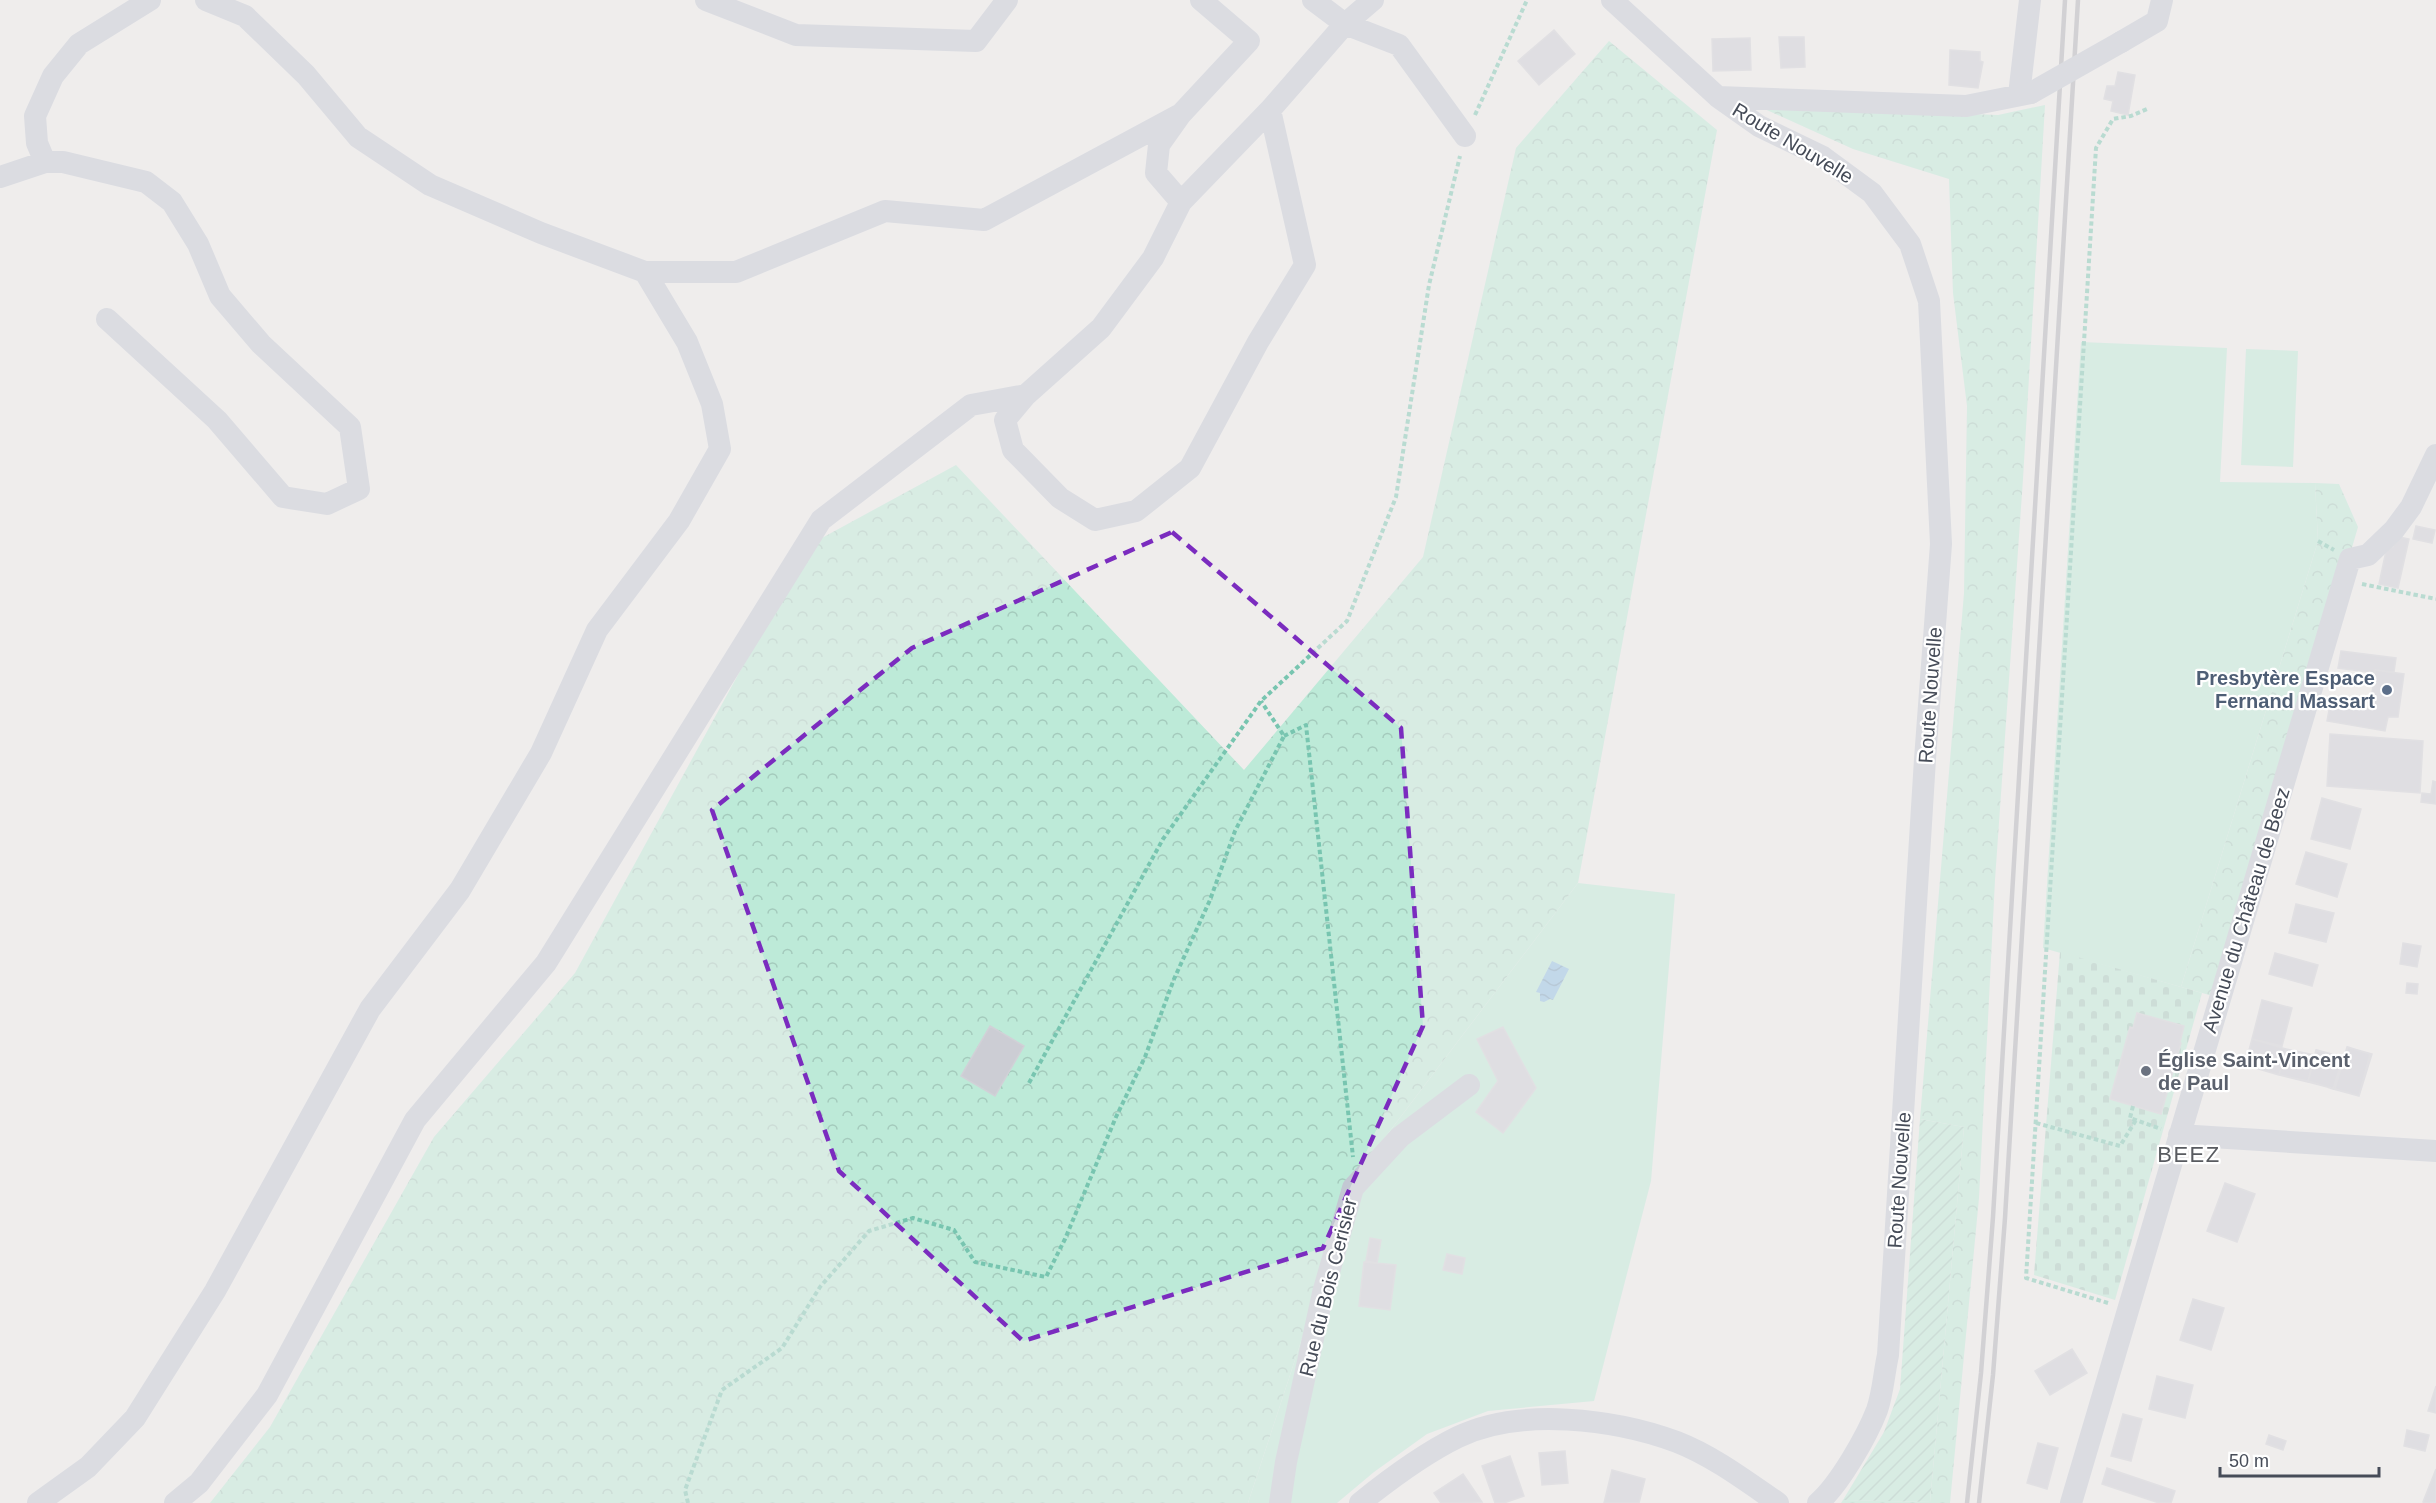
<svg xmlns="http://www.w3.org/2000/svg" width="2436" height="1503" font-family="Helvetica,sans-serif">
	<style>
		.green { fill: #bdead8 }
		.forest { fill: url(#forest-crowns) }
		.cemetery { fill: url(#cemetery-stones) }
		.garden { fill: url(#garden-furrows) }
		.water { fill: url(#water-waves) }
		.building { fill: #cccdd4; stroke: #d1d1d7; stroke-width: 1.5 }
		.lines { fill: none; stroke-linecap: round; stroke-linejoin: round }
		.path { stroke: #78c5b0; stroke-width: 4; stroke-dasharray: 4.5 3; stroke-linecap: butt }
		.minor { stroke: #c3c8d3; stroke-width: 22 }
		.rail { stroke: #afb0b6; stroke-width: 4.5 }
		.minor-bridge { stroke: #c3c8d3; stroke-width: 22 }
		.marked { fill: none; stroke: #7b2cbf; stroke-width: 4.5; stroke-dasharray: 12 8; stroke-linejoin: round }
		.service-dot { fill: #5c6f8a; stroke: #fff; stroke-width: 2 }
		.worship-dot { fill: #6b7280; stroke: #fff; stroke-width: 2 }
		.labels { text-anchor: middle; dominant-baseline: central; stroke-width: 4.5; stroke-linejoin: round; paint-order: stroke }
		.street-label { font-size: 20px; fill: #464c58; stroke: #fff }
		.service-label { font-size: 20px; font-weight: bold; fill: #4e5e75; stroke: #fff; text-anchor: end }
		.worship-label { font-size: 20px; font-weight: bold; fill: #5b616d; stroke: #fff; text-anchor: start }
		.quarter-label { font-size: 22px; letter-spacing: 1.5px; fill: #595b60; stroke: #fff }
	</style>
	<defs>
		<pattern id="forest-crowns" width="20" height="18" patternUnits="userSpaceOnUse" patternTransform="scale(1.5)"><rect width="20" height="18" fill="#bdead8"/><path d="M2 6a3 3 0 1 1 6 0M12 15a3 3 0 1 1 6 0" fill="none" stroke="#a4cabc"/></pattern>
		<pattern id="cemetery-stones" width="16" height="16" patternUnits="userSpaceOnUse" patternTransform="scale(1.5)"><rect width="16" height="16" fill="#bdead8"/><path d="M2 7V4a2 2 0 0 1 4 0v3zM10 15v-3a2 2 0 0 1 4 0v3z" fill="#a4cabc"/></pattern>
		<pattern id="garden-furrows" width="10" height="10" patternUnits="userSpaceOnUse" patternTransform="scale(1.5)"><rect width="10" height="10" fill="#bdead8"/><path d="M-1 1l2-2M0 10L10 0M9 11l2-2" fill="none" stroke="#a4cabc"/></pattern>
		<pattern id="water-waves" width="16" height="10" patternUnits="userSpaceOnUse" patternTransform="scale(1.5)"><rect width="16" height="10" fill="#8dbee4"/><path d="M0 5q4-4 8 0t8 0" fill="none" stroke="#759dbc"/></pattern>
	</defs>
	<rect width="100%" height="100%" fill="#efedec"/>
	<!-- green -->
	<path class="green" d="M2081,342l146,6 -7,134 95,1 3,58 -137,446 -138,-39z
		M2246,349l52,2 -5,116 -52,-2z
		M1578,883l97,11 -24,287 -57,220 -106,10 -61,23 -53,38 -37,31h-89l107,-326z"/>
	<!-- forest -->
	<path class="forest" d="M1609,41l108,89 -139,753 -223,294 -107,326h-1038l60,-76 164,-290 141,-164 234,-428 147,-80 288,305 179,-213 93,-409z
		M2045,105l-22,374 -28,401 -16,318 -29,305h-109l2,-3 87,2 34,-375 -44,-8 44,-526 3,-187 -14,-113 -4,-114 -96,-30 -95,-43 240,9z
		M2315,483l24,1 19,43 -138,471 -39,-11 137,-446z"/>
	<!-- cemetery -->
	<path class="cemetery" d="M2060,952l142,41 -87,307 -81,-25z"/>
	<!-- garden -->
	<path class="garden" d="M1920,1119l44,8 -34,375 -87,-2 41,-68 16,-43z"/>
	<!-- water -->
	<path class="water" d="M1552,961l17,8 -16,31 -3,-1 -6,3 -4,-1v-8l-4,-1z"/>
	<!-- building -->
	<path class="building" d="M1554,30l21,24 -36,31 -21,-24z
		M1779,37h25l1,30 -24,1z
		M1750,38l1,32 -38,1 -1,-32z
		M1950,50l30,2v9l3,1 -5,26 -29,-3z
		M2118,72l17,3 -7,40 -17,-4 2,-10 -9,-2 3,-13h8z
		M2416,526l19,4 -3,13 -19,-4z
		M2395,536l14,3 -11,49 -19,-4 8,-38 6,1z
		M2341,651l55,7 -2,14 -19,-2v3l-37,-5z
		M2375,670l29,4 -6,43h-10l-3,14 -58,-10 3,-16 40,4z
		M2330,734l93,7 -3,52 -93,-7z
		M2433,781l3,1v22l-15,-2 1,-9 9,1z
		M2322,798l39,11 -11,40 -39,-10z
		M2306,852l41,12 -10,33 -41,-13z
		M2296,904l38,9 -8,29 -37,-9z
		M2403,943l18,3 -4,21 -17,-3z
		M2275,953l43,12 -6,21 -43,-12z
		M2407,983l11,1 -1,10 -11,-1z
		M2262,1000l30,8 -10,38 -30,-7z
		M2137,1013l47,13 -4,16 1,1 -20,71 -51,-15 20,-72 3,1z
		M990,1026l34,20 -29,50 -34,-20z
		M1503,1027l33,61 -33,45 -27,-21 22,-31 -21,-42z
		M2252,1039l34,10 -7,26 -34,-10z
		M2347,1047l25,7 -13,42 -24,-7z
		M2348,1047l22,7 -11,42 -26,-7z
		M2286,1049l29,6 -7,26 -29,-6z
		M2286,1049l28,8 -6,25 -29,-7z
		M2316,1050l28,7 -9,32 -27,-7z
		M2317,1050l26,7 -10,32 -25,-8z
		M2225,1183l30,11 -18,48 -30,-11z
		M1370,1238l11,2 -4,23 -11,-2z
		M1447,1254l18,4 -3,16 -19,-4z
		M1364,1262l32,3 -6,45 -31,-4z
		M2193,1299l31,9 -13,42 -31,-10z
		M2072,1349l15,24 -37,22 -15,-24z
		M2157,1376l36,9 -8,33 -36,-9z
		M2436,1386v27l-8,-2z
		M2123,1414l19,5 -11,42 -20,-5z
		M2407,1430l22,5 -4,16 -21,-5z
		M2269,1435l17,6 -3,9 -17,-6z
		M2038,1443l20,5 -11,41 -20,-6z
		M1565,1451l3,32 -26,2 -3,-32z
		M1510,1456l14,40 -20,7h-9l-13,-37z
		M2107,1468l68,23 -4,12h-12l-57,-19z
		M2436,1469v34h-11l-2,-1z
		M1612,1470l33,9 -6,24h-35z
		M1463,1474l19,28 -41,1 -7,-10z"/>
	<g class="lines">
		<!-- path -->
		<path class="path" d="M1475,115l52,-115
			M2318,541l16,9
			M2362,584l74,15
			M1284,736l22,-11 47,432
			M1029,1083l134,-244 98,-138 86,-80 49,-124 33,-212 31,-129
			M2133,1106l-3,12 31,11
			M2036,1123l84,23 16,-26
			M2108,1303l-82,-25 70,-1130 17,-29 18,-3 16,-7
			M688,1503l-3,-13 37,-100 60,-42 38,-61 49,-56 44,-13 41,12 21,32 71,15 19,-38 51,-122 29,-60 29,-78 36,-79 25,-69 49,-95 -23,-35"/>
		<!-- minor -->
		<path class="minor" d="M706,0l90,35 180,6 31,-41
			M1313,0l32,24 54,21 66,91
			M1612,0l106,97 41,29 64,31 49,36 38,51 19,57 12,243 -16,215 -37,596c-4,18 -5,38 -11,55 -10,26 -38,75 -59,93
			M2121,42l36,-21 5,-21
			M2019,95l11,-95
			M1718,97l248,9 65,-13
			M1270,110l35,155 -47,77 -68,126 -54,43 -41,9 -35,-22 -47,-48 -8,-30 21,-25 75,-67 52,-70 28,-56 89,-92 75,-86 28,-24
			M0,177l45,-15
			M1181,202l-25,-29 3,-28 22,-31 68,-73 -48,-41
			M645,272h91l149,-61 99,9 197,-106
			M107,319l110,101 66,77 44,7 32,-15 -9,-62 -89,-83 -41,-48 -22,-52 -26,-42 -26,-20 -83,-20h-18l-8,-19 -2,-27 18,-40 26,-32 71,-44
			M2179,1135l257,16
			M38,1503l50,-36 47,-49 80,-127 155,-282 90,-119 81,-137 56,-123 82,-109 41,-72 -8,-45 -25,-62 -42,-70 -104,-39 -111,-48 -72,-48 -52,-62 -61,-59 -39,-16
			M175,1503l24,-20 68,-88 148,-275 131,-157 275,-443 150,-115 55,-10
			M1280,1503l6,-41 37,-169 30,-105 47,-51 69,-52
			M1360,1503c31,-25 63,-49 98,-66 62,-30 157,-18 219,5 36,14 69,39 101,61
			M2071,1503l279,-944 18,-4 26,-25 17,-23 25,-52"/>
		<!-- rail -->
		<path class="rail" d="M1967,1503l14,-130 12,-156 72,-1217
			M1979,1503l14,-128 12,-157 73,-1218"/>
		<!-- minor-bridge -->
		<path class="minor-bridge" d="M2031,93l90,-51"/>
	</g>
	<!-- marked area -->
	<path d="M0 0H2436V1503H0ZM1172,532l229,196 22,298 -100,222 -300,93 -184,-170 -127,-361 200,-162z" fill="#efedec" fill-opacity=".55" fill-rule="evenodd"/>
	<path class="marked" d="M1172,532l229,196 22,298 -100,222 -300,93 -184,-170 -127,-361 200,-162z"/>
	<!-- markers -->
	<circle class="service-dot" cx="2387" cy="690" r="6"/>
	<circle class="worship-dot" cx="2146" cy="1071" r="6"/>
	<g class="labels">
		<!-- street labels -->
		<g class="street-label">
			<text transform="translate(1793 143) rotate(31)">Route Nouvelle</text>
			<text transform="translate(1930 695) rotate(-86)">Route Nouvelle</text>
			<text transform="translate(2246 910) rotate(-73)">Avenue du Château de Beez</text>
			<text transform="translate(1899 1180) rotate(-86)">Route Nouvelle</text>
			<text transform="translate(1328 1287) rotate(-76)">Rue du Bois Cerisier</text>
		</g>
		<!-- service labels -->
		<g class="service-label">
			<text x="2375" y="678">Presbytère Espace<tspan x="2375" dy="23">Fernand Massart</tspan></text>
		</g>
		<!-- worship labels -->
		<g class="worship-label">
			<text x="2158" y="1060">Église Saint-Vincent<tspan x="2158" dy="23">de Paul</tspan></text>
		</g>
		<!-- quarter labels -->
		<g class="quarter-label">
			<text x="2189" y="1154">BEEZ</text>
		</g>
	</g>
	<!-- scale -->
	<path d="M2220 1467v9h159v-9" fill="none" stroke="#464c58" stroke-width="3"/>
	<text x="2229" y="1467" font-size="18" fill="#464c58" stroke="#ffffff" stroke-width="4.5" paint-order="stroke">50 m</text>
</svg>
